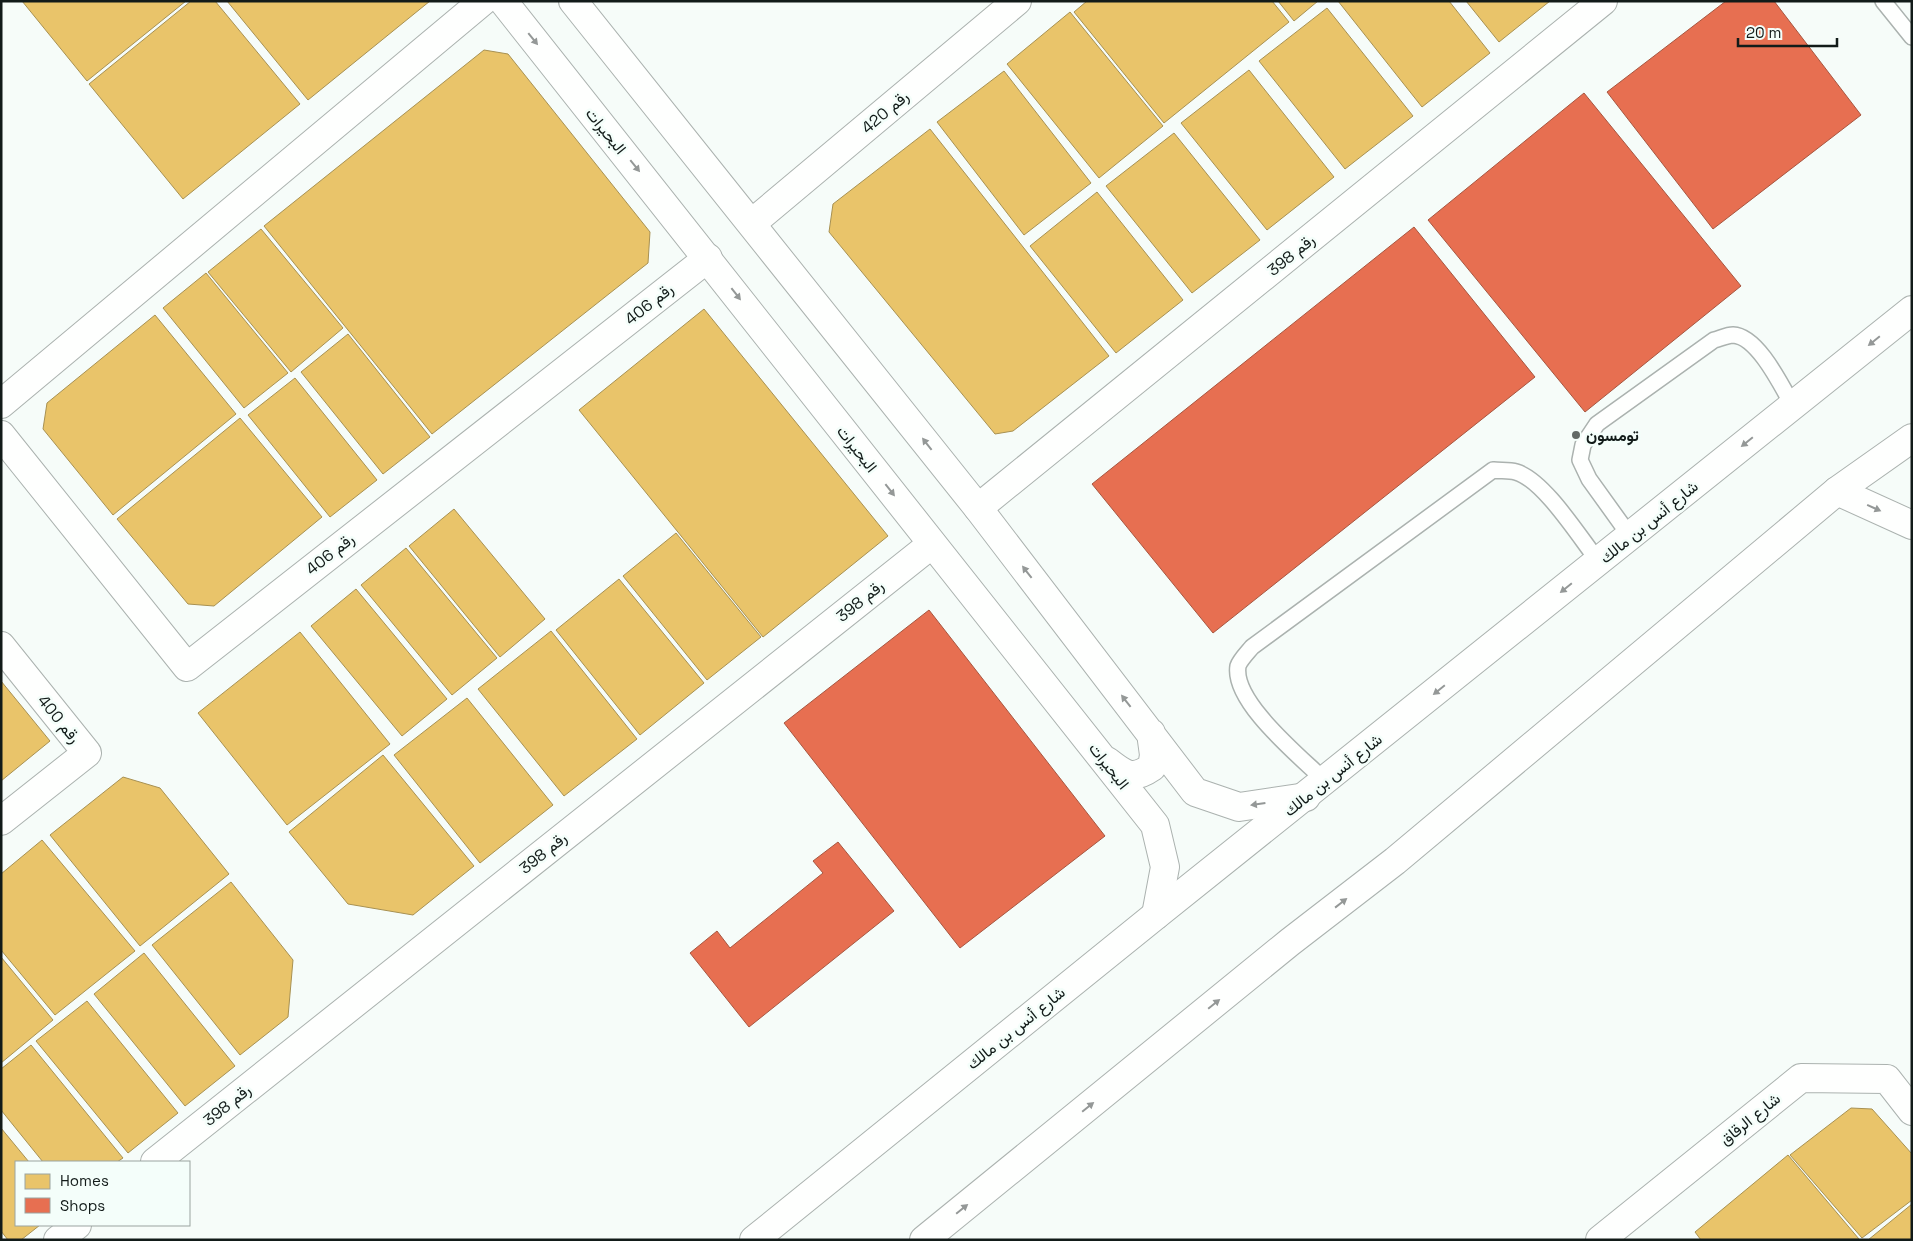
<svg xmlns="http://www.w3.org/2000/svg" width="1913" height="1241" font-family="'Space Grotesk',Vazirmatn,sans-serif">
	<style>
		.homes { fill: #e9c46a; stroke: #a89152 }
		.shops { fill: #e76f51; stroke: #a75640 }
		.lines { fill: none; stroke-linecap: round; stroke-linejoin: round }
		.service-casing { stroke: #abb2af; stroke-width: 18 }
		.minor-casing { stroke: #abb2af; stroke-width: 30 }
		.tertiary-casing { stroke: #abb2af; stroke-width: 30 }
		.primary-casing { stroke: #abb2af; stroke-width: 30 }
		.service { stroke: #fefffe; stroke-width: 15 }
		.minor { stroke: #fefffe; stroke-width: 28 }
		.tertiary { stroke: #fefffe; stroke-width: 28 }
		.primary { stroke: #fefffe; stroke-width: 28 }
		.oneway { fill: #949897 }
		.poi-dot { fill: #626a67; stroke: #f4fefa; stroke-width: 2 }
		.labels { text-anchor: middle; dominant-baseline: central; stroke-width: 5; stroke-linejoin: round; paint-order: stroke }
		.street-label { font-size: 16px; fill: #121b19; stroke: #f4fefa }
		.poi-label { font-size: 16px; font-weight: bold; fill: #121b19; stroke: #f4fefa; text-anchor: start }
	</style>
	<rect width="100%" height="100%" fill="#f6fcf9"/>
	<!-- homes -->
	<path class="homes" d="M22,1h164l-99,80z
		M191,1h24l85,103 -117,95 -94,-115z
		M227,1h203l-122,99z
		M1087,1h185l17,21 -125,101 -90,-111z
		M1278,1h40l-24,20z
		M1338,1h111l41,52 -68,54z
		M1466,1h84l-51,41z
		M1327,8l86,108 -68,53 -86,-108z
		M1070,12l93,114 -64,52 -92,-114z
		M484,50l24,4 142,178 -2,31 -216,171 -168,-208z
		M1249,70l85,107 -67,53 -86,-107z
		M1004,71l87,112 -67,52 -87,-113z
		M930,129l179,227 -96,75 -18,3 -166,-202 4,-28z
		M1174,133l86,107 -68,53 -86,-107z
		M1097,192l86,108 -67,53 -86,-107z
		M261,229l82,99 -52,44 -83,-100z
		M206,273l82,100 -44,35 -81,-100z
		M704,309l184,227 -125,101 -184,-227z
		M155,315l81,99 -123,101 -70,-86 4,-26z
		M348,334l82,103 -47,37 -82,-102z
		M295,378l82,102 -47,37 -82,-102z
		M240,418l82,99 -108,89 -26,-2 -71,-85z
		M454,509l91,110 -45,38 -91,-111z
		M676,533l85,104 -54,43 -84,-104z
		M406,548l91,110 -45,37 -91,-110z
		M619,579l85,104 -64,52 -84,-105z
		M356,589l91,110 -45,37 -91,-110z
		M551,631l86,108 -73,57 -86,-107z
		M300,632l90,112 -103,81 -89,-112z
		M1,681l49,60 -49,40z
		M467,698l86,107 -73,58 -86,-108z
		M383,755l91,111 -61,49 -65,-11 -59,-72z
		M123,777l37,11 69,86 -89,72 -90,-111z
		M42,840l93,111 -80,64 -54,-65v-76z
		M231,882l62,78 -5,57 -48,38 -88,-110z
		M144,953l91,113 -50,40 -91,-112z
		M1,957l52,63 -52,43z
		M87,1001l91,112 -50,40 -92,-112z
		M31,1045l92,113 -6,4h-74l-42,-52v-41z
		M1851,1108l21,1 40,45v46l-50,38 -72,-83z
		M1,1128l28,34h-13v63h24l-19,15h-13l-7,-9z
		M1788,1155l71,84 -158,1 -6,-8z
		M1912,1204v36h-44z"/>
	<!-- shops -->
	<path class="shops" d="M1726,1h48l87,114 -148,114 -106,-137z
		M1584,93l157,193 -156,126 -157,-192z
		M1414,227l121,150 -322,256 -121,-149z
		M929,610l176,226 -145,112 -176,-225z
		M838,842l56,69 -145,116 -59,-74 27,-22 13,17 93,-75 -10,-12z"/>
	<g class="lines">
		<defs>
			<path id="service" d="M1883,1l29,36
				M1630,536l-41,-57 -9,-19 3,-15 14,-21 117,-84c5,-1 13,-5 19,-5 25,1 49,52 60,71
				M1325,781c-24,-24 -93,-79 -87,-115 2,-6 10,-14 14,-19l241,-177c7,1 16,0 23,2 28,8 64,66 83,90"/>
			<path id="minor" d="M752,223l265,-222
				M1,404l482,-403
				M1,435l186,232 521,-409
				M1837,491l75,34
				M978,508l625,-507
				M1,646l86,107 -86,68
				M155,1162l777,-618
				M58,1240l19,-15
				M1600,1240l201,-162 86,1 25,32"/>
			<path id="tertiary" d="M503,1l652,824 10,42 -9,48
				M573,1l405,507 217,284 44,15 67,-10
				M1107,761c18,14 25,20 45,6l2,-12 -3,-22"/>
			<path id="primary" d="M754,1240l402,-325 756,-605
				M924,1240l366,-298 105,-81 442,-370 75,-53"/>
		</defs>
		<!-- service casing -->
		<use href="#service" class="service-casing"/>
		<!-- minor casing -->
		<use href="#minor" class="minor-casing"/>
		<!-- tertiary casing -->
		<use href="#tertiary" class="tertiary-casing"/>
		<!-- primary casing -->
		<use href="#primary" class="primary-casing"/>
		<!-- service -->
		<use href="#service" class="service"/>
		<!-- minor -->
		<use href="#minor" class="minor"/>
		<!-- tertiary -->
		<use href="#tertiary" class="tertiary"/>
		<!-- primary -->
		<use href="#primary" class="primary"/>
	</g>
	<!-- one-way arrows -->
	<defs><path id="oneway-solid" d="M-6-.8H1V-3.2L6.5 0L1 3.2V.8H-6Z" transform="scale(1.25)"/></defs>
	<g class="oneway">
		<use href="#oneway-solid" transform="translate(533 39) rotate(51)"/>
		<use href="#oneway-solid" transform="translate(635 166) rotate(51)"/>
		<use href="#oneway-solid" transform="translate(736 294) rotate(52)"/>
		<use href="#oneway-solid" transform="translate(1874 341) rotate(141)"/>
		<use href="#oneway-solid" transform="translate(1747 442) rotate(141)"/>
		<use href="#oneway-solid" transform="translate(927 444) rotate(-128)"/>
		<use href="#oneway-solid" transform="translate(890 490) rotate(52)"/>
		<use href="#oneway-solid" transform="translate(1874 508) rotate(24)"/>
		<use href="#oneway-solid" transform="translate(1027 572) rotate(-128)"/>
		<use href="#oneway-solid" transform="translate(1566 588) rotate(141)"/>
		<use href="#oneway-solid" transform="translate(1439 690) rotate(141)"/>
		<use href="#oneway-solid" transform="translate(1126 701) rotate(-128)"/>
		<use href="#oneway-solid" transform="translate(1258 804) rotate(172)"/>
		<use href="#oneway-solid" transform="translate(1341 903) rotate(-38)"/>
		<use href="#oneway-solid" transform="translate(1214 1004) rotate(-39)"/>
		<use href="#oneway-solid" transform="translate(1088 1107) rotate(-39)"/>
		<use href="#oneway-solid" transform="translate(962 1209) rotate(-39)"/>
	</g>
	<!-- markers -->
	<circle class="poi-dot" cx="1576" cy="435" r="5"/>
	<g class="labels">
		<!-- street labels -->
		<g class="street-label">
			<text transform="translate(885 112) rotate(-40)">رقم 420</text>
			<text transform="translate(606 131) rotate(51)">البحيرات</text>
			<text transform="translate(1291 255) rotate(-39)">رقم 398</text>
			<text transform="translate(649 304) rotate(-38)">رقم 406</text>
			<text transform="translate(857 449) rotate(52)">البحيرات</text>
			<text transform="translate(1649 522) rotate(-39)">شارع أنس بن مالك</text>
			<text transform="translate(330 554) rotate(-38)">رقم 406</text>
			<text transform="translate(860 601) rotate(-39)">رقم 398</text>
			<text transform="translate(59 719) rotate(51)">رقم 400</text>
			<text transform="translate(1109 766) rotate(52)">البحيرات</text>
			<text transform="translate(1333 775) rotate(-39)">شارع أنس بن مالك</text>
			<text transform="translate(543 853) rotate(-39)">رقم 398</text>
			<text transform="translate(1016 1028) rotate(-39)">شارع أنس بن مالك</text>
			<text transform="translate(227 1105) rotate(-39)">رقم 398</text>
			<text transform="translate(1750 1119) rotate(-39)">شارع الرقاق</text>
		</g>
		<!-- poi labels -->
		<g class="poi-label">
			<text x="1586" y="435">تومسون</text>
		</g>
	</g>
	<!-- border -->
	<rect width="1913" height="1241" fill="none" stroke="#121b19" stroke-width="5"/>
	<!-- legend -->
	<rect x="15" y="1161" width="175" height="65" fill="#f4fefa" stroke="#9aa3a0"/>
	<rect x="25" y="1174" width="25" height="15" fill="#e9c46a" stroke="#9aa3a0"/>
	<text x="60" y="1186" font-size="15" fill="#121b19">Homes</text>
	<rect x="25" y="1198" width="25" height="15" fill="#e76f51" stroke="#9aa3a0"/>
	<text x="60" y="1211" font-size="15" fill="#121b19">Shops</text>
	<!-- scale -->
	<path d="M1738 38v8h99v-8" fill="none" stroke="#121b19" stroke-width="2.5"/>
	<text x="1746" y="38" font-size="15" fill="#121b19" stroke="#f4fefa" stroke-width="4" paint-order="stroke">20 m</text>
</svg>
